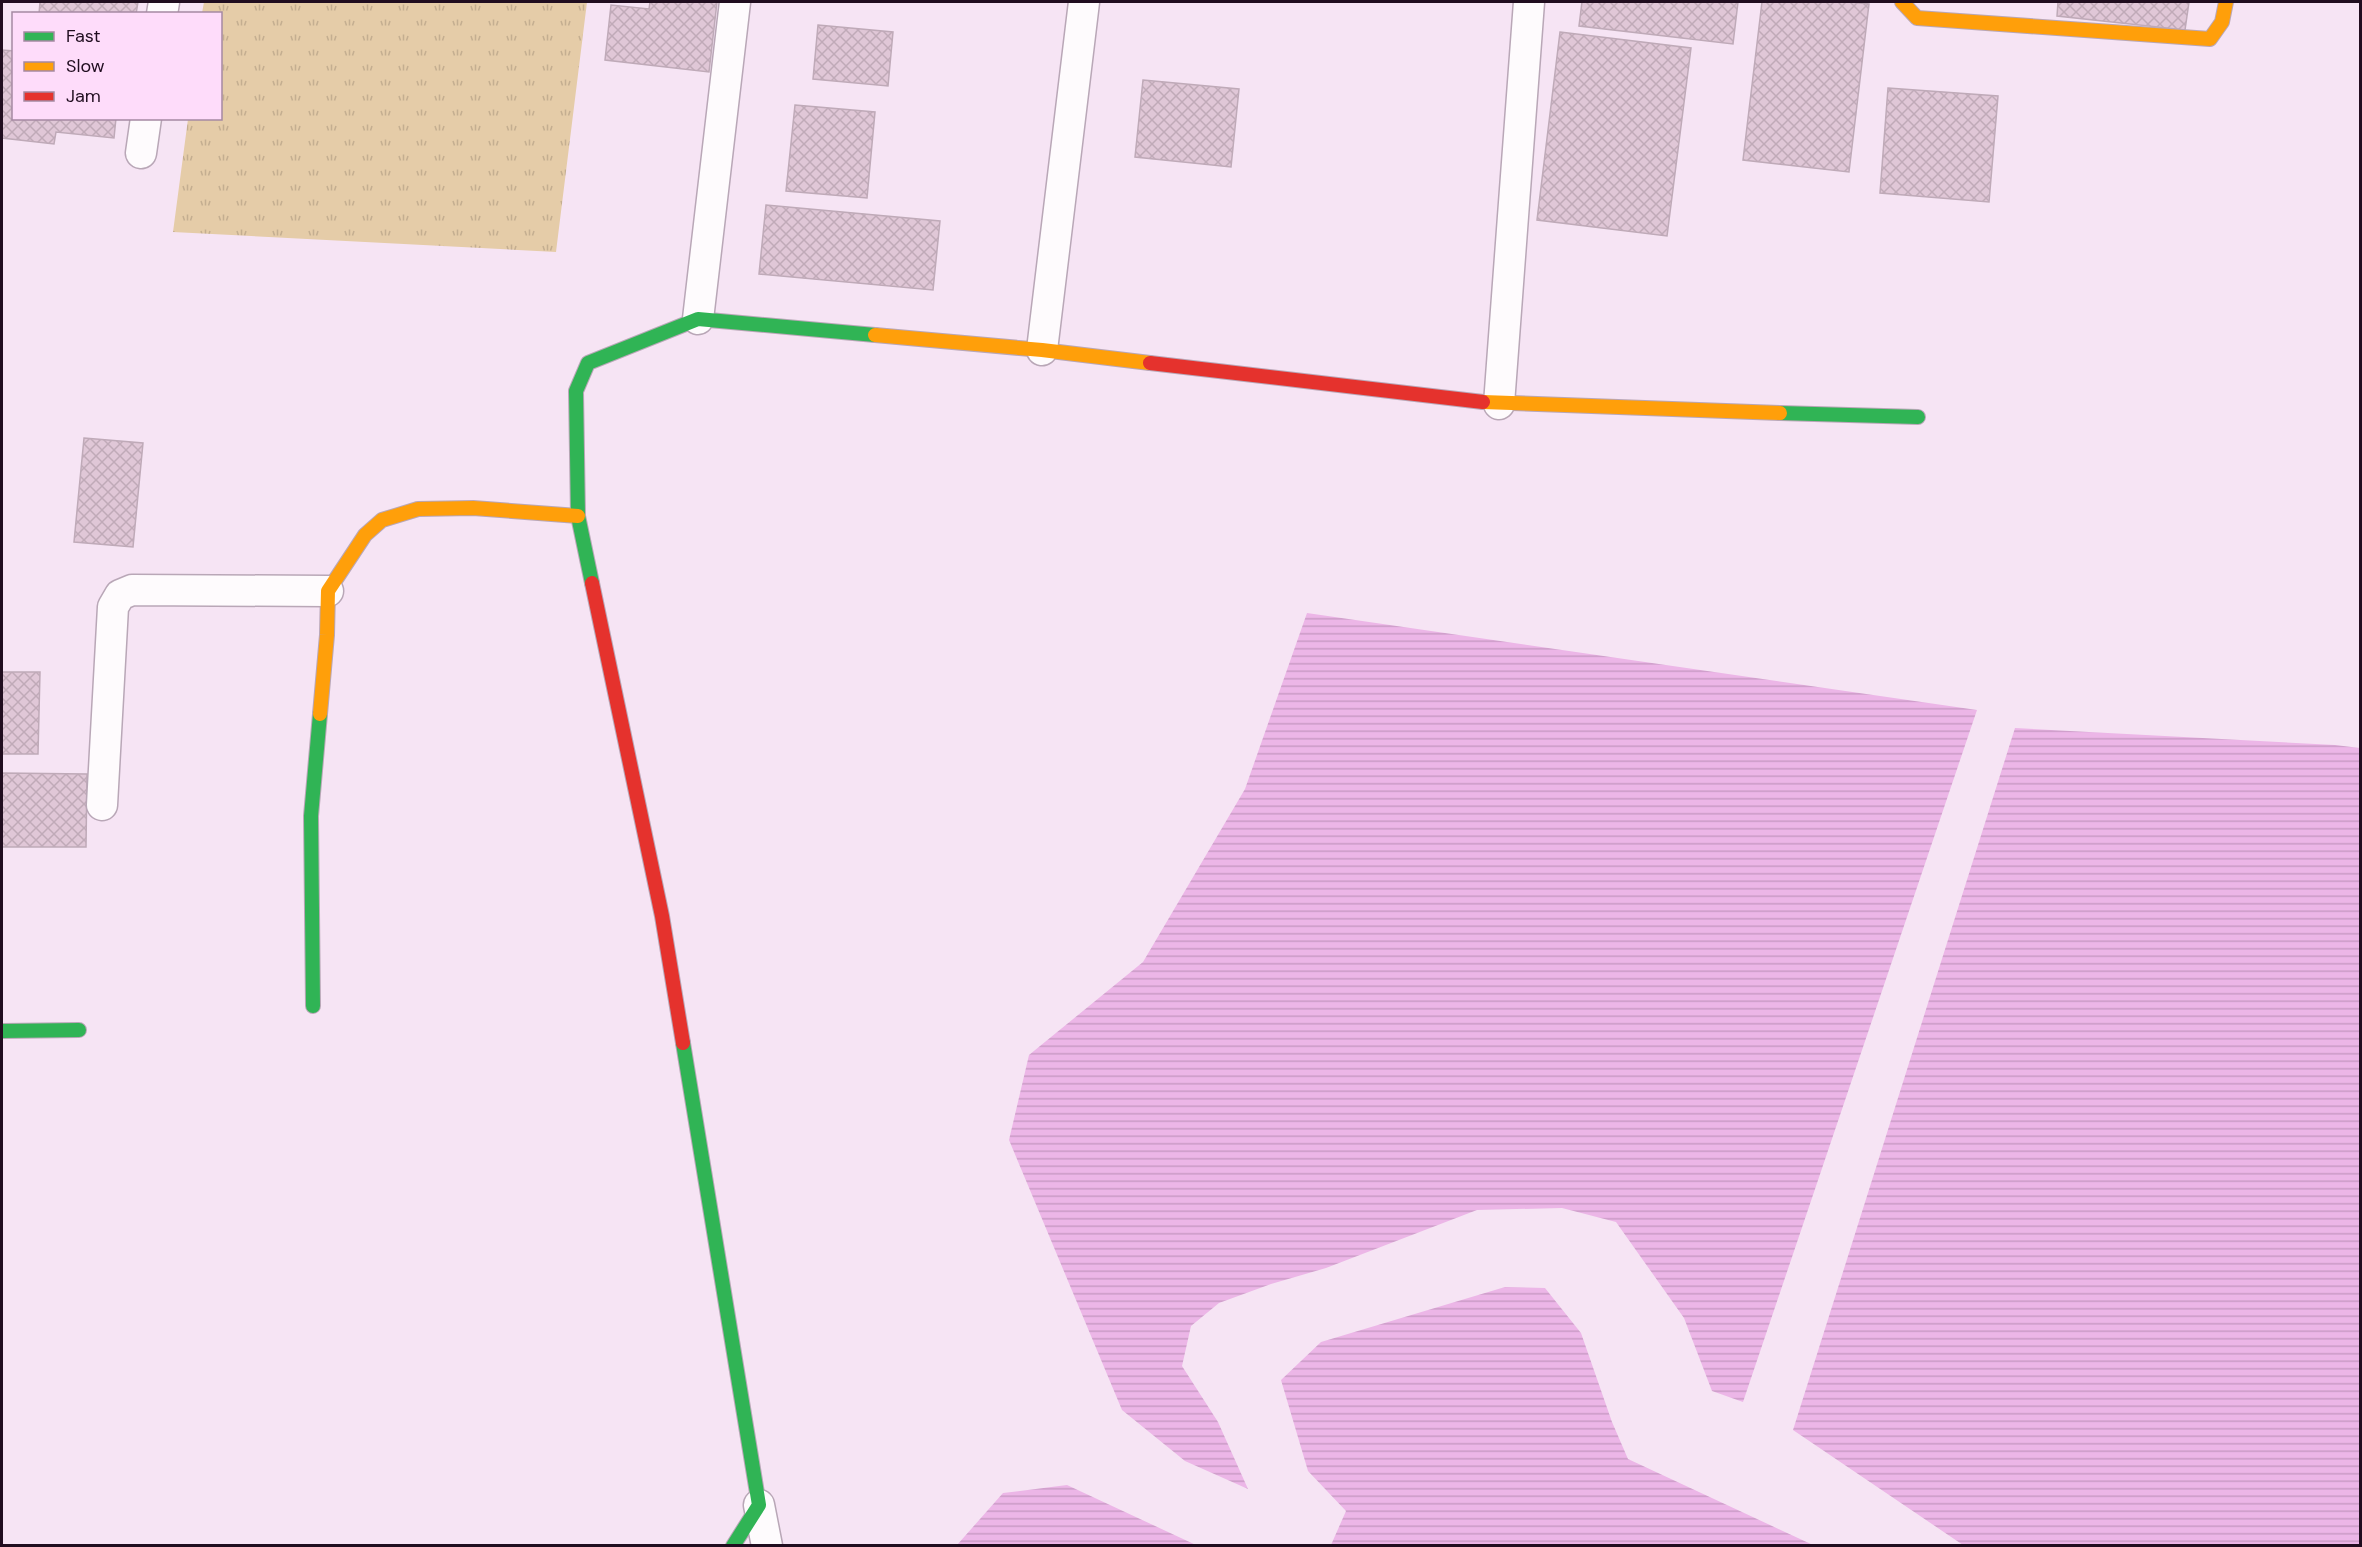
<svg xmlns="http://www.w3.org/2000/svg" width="2362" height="1547" font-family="'DM Sans',sans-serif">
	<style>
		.grass { fill: url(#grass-tufts) }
		.water { fill: url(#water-rules) }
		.building { fill: url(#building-cross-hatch); stroke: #bfaab8; stroke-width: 1.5 }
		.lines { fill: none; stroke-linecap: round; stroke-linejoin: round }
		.street-casing { stroke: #b9a7b7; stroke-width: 33 }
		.fast-casing { stroke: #b9a7b7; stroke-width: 16 }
		.slow-casing { stroke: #b9a7b7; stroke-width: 16 }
		.jam-casing { stroke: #b9a7b7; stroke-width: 16 }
		.street { stroke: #fefbfd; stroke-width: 30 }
		.fast { stroke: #30b455; stroke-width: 14 }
		.slow { stroke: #ff9f0a; stroke-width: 14 }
		.jam { stroke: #e5322d; stroke-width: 14 }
	</style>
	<defs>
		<pattern id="grass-tufts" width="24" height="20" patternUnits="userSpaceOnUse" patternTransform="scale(1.5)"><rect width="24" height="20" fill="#e5cca8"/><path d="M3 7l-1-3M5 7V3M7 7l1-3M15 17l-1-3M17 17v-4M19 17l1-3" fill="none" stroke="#c4ae90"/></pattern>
		<pattern id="water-rules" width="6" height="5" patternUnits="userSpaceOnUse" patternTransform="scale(1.5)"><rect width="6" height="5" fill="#ecb6e7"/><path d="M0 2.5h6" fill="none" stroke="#ca9bc6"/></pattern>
		<pattern id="building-cross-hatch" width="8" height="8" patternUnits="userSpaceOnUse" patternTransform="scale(1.5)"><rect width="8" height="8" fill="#e0c7d7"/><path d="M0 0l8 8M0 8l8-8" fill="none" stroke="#c0aab8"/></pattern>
	</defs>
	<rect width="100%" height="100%" fill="#f6e4f4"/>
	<!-- grass -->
	<path class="grass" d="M204,2h383l-31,250 -383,-20 15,-113 32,-1v-104l-18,-1z"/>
	<!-- water -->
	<path class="water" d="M1307,613l670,97 -234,692 -31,-11 -28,-73 -68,-96 -54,-14 -85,2 -151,58 -55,16 -52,19 -28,23 -9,40 36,56 30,67 -63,-28 -63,-51 -113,-270 20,-85 114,-93 102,-173z
		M2015,728l320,17 25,3v797h-397l-170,-115z
		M1505,1287l40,1 36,45 31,89 16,37 185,86h-482l15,-34 -38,-40 -27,-91 40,-38z
		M1067,1485l129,60h-239l46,-52z"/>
	<!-- building -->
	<path class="building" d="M40,2h98l-2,12h-97z
		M650,2h67l-8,70 -104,-12 6,-55 38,4z
		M1582,2h156l-5,42 -154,-18z
		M1762,2h88l19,2 -20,168 -106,-12z
		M2058,2h131l-4,28 -128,-14z
		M818,25l75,7 -5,54 -75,-7z
		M1560,32l131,16 -24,188 -130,-16z
		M2,50l12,1v67h102l-2,20 -58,-6 -2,12 -52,-6z
		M1143,80l96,9 -8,78 -96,-10z
		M1888,88l110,8 -9,106 -109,-9z
		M795,105l80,7 -8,86 -81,-7z
		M766,205l174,16 -7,69 -174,-16z
		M84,438l59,5 -10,104 -59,-5z
		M2,672h38l-2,82h-36z
		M2,773l85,1 -1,73h-84z"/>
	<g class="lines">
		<defs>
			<path id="street" d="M162,14l2,-12
				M141,153l5,-35
				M698,319l37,-317
				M1042,350l42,-348
				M1499,404l30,-402
				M102,805l11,-198 7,-12 12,-5 196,1
				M759,1505l8,41"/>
			<path id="fast" d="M1780,413l138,4
				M592,583l-14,-67 -2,-125 12,-28 110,-44 177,16
				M313,1006l-2,-190 9,-102
				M2,1031l77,-1
				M683,1043l76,462 -26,41"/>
			<path id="slow" d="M1902,2l15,16 293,21 12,-17 4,-20
				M875,335l167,15 108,13
				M1483,402l297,11
				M320,714l7,-79 1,-44 37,-56 17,-15 36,-11 55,-1 105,8"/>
			<path id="jam" d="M1150,363l333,39
				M592,583l70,333 21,127"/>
		</defs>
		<!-- street casing -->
		<use href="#street" class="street-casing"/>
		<!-- fast casing -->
		<use href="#fast" class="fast-casing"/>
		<!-- slow casing -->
		<use href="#slow" class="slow-casing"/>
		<!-- jam casing -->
		<use href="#jam" class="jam-casing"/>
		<!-- street -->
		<use href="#street" class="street"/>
		<!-- fast -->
		<use href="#fast" class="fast"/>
		<!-- slow -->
		<use href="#slow" class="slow"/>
		<!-- jam -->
		<use href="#jam" class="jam"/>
	</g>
	<!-- border -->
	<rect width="2362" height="1547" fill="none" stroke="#200d1f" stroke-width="6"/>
	<!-- legend -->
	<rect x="12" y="12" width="210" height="108" fill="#fedcfa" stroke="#a589a2" stroke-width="1.5"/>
	<rect x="24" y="32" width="30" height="9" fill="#30b455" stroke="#a589a2" stroke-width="1.5"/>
	<text x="66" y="42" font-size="18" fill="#200d1f">Fast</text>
	<rect x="24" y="62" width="30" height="9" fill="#ff9f0a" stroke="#a589a2" stroke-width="1.5"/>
	<text x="66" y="72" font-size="18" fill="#200d1f">Slow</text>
	<rect x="24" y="92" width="30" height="9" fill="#e5322d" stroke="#a589a2" stroke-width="1.5"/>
	<text x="66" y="102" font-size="18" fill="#200d1f">Jam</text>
</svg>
